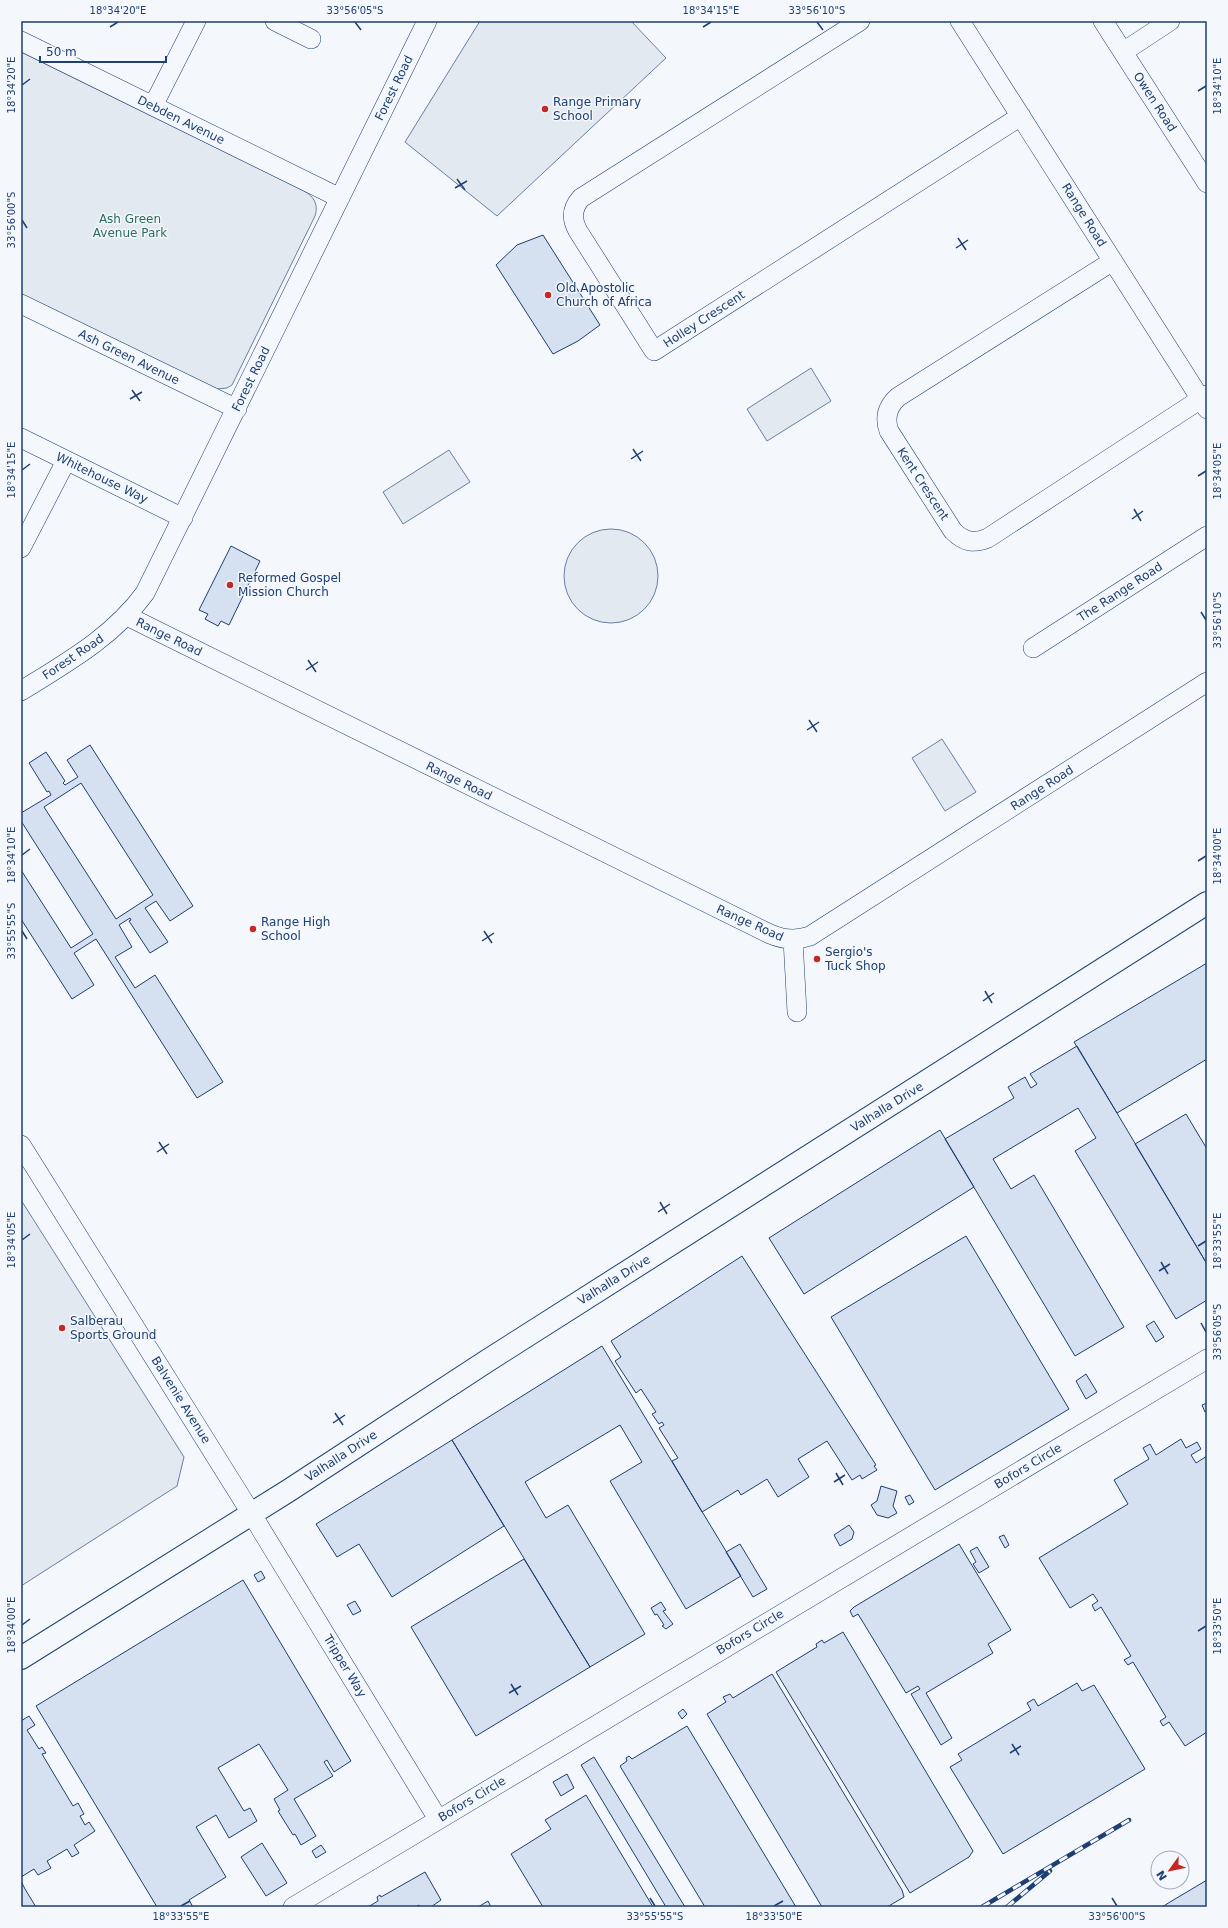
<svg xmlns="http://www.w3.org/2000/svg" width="1228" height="1928" font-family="'DejaVu Sans',sans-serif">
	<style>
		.green { fill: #e3e9f0; stroke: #687fa3 }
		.building { fill: #d5e0f0; stroke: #1d3f73; fill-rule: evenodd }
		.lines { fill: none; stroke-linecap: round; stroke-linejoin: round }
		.minor-casing { stroke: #1d3f73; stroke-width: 20 }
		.major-casing { stroke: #1d3f73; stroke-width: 24 }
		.minor { stroke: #f4f7fb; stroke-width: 19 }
		.major { stroke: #f4f7fb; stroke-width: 22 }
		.rail-casing { stroke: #1d3f73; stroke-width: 4.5 }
		.rail { stroke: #f4f7fb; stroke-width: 3; stroke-dasharray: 9; stroke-linecap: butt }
		.ticks { fill: none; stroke: #1d3f73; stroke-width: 1.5 }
		.poi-dot { fill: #c62828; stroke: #f4f7fb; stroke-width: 1.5 }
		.labels { text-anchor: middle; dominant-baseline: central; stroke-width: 3; stroke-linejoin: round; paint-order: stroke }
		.street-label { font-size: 12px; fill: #1d3f73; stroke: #f4f7fb }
		.poi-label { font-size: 12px; fill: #1d3f73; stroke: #f4f7fb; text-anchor: start }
		.park-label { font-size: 12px; fill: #2c6c60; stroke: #f4f7fb }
		.neatline { fill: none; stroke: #1d3f73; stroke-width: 1.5 }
		.ticks-label { font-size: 10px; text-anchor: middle; fill: #1d3f73 }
	</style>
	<rect width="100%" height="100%" fill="#f4f7fb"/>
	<!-- green -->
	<path class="green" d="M480,21h151l35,37 -169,158 -92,-74z
		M21,52l281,138c11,5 17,14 13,26l-83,169 -5,3 -10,1 -196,-95z
		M811,368l20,33 -64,40 -20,-32z
		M449,450l21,32 -67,42 -20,-32z
		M564 576a47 47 0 1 1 94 0a47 47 0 1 1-94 0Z
		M942,739l34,53 -31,19 -33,-53z
		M21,1200l163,257 -7,29 -156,100z"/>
	<!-- building -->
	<path class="building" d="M543,235l57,90 -22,16 -25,13 -57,-89 21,-20z
		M231,546l29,15 -31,64 -8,-4 -3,5 -13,-7 3,-5 -9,-4z
		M90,745l103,161 -23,15 -14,-20 -11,7 23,34 -18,11 -21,-32 2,-1 -1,-2 -11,7 13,22 -17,10 20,31 20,-13 68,107 -26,16 -101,-159 -22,14 20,32 -22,14 -51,-80v-49l50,78 22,-14 -72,-113v-8l30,-18 -2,-4 -2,1 -18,-29 17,-11 19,29 -2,2 2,2 13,-8 -11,-17zM81,783l72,112 -37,24 -72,-112z
		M1207,963v96l-90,54 -43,-71z
		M1077,1046l130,218v36l-31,19 -101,-168 21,-13 -18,-30 -85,51 18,30 23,-14 90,152 -49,29 -130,-217 69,-41 -6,-11 17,-10 6,11 6,-4 -7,-10z
		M1186,1114l21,35v115l-72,-120z
		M940,1130l34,57 -170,107 -35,-56z
		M966,1236l103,173 -134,81 -104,-173z
		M742,1256l134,209 -2,1 3,4 -15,9 -2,-4 -8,5 -25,-39 -29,18 11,18 -31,20 -11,-18 -26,16 -3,-5 -36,22 -30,-51 6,-3 -19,-30 5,-3 -2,-3 -3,2 -7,-10 4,-2 -15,-23 -5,4 -21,-32 6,-4 -10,-16z
		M1154,1321l10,16 -8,5 -10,-16z
		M602,1346l139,230 -55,33 -76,-128 32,-19 -22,-37 -95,57 21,36 22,-13 77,129 -55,33 -138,-227z
		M1086,1374l11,18 -11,7 -10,-18z
		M1207,1403v7l-2,2 -3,-7z
		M1181,1439l5,9 11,-6 4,7 -10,6 5,8 11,-7v276l-22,14 -16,-24 -6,4 -3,-5 6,-4 -33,-55 -5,3 -4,-5 7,-4 -30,-49 -6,4 -3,-6 6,-4 -5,-7 -23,14 -31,-50 89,-54 -14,-24 35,-21 -6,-11 7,-4 6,11z
		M452,1440l52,86 -112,71 -33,-53 -22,13 -21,-33z
		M881,1486l16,5 -4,15 4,7 -9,5 -11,-3 -6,-10 6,-4z
		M910,1495l4,7 -5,3 -4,-8z
		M849,1525l5,7 -2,7 -12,7 -6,-11z
		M1004,1535l5,10 -4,3 -6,-11z
		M740,1544l27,45 -14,8 -27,-45z
		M959,1544l52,86 -23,14 5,9 -67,40 26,45 -11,7 -30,-51 9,-5 -2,-3 -12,7 -48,-79 -5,3 -3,-6 4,-4z
		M977,1547l12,20 -10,6 -6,-9 3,-2 -6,-11z
		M524,1559l66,108 -114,69 -65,-109z
		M261,1571l4,7 -7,4 -4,-7z
		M243,1580l108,181 -17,11 -7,-12 -3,2 9,14 -39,23 22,37 -15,9 -6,-11 -2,1 -15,-24 2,-1 -6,-11 14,-9 -29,-46 -41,24 26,43 6,-3 7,13 -28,17 -13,-23 -20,12 30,50 -37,23 4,7h-36l-121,-201z
		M355,1601l6,10 -8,4 -6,-10z
		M661,1602l5,8 -3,1 10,13 -7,5 -4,-3 2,-1 -7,-11 -2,1 -4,-7z
		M843,1632l130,219 -4,6 -59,36 -134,-221 41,-25 -1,-3 6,-4 2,3z
		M772,1674l130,216 2,7 -17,10h-65l-115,-193 19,-12 -3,-5 7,-3 3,4z
		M1077,1683l5,8 12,-6 51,84 -142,85 -53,-87 12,-7 -4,-6 73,-44 -4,-7 7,-4 4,7z
		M683,1709l4,5 -5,5 -4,-6z
		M29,1716l6,9 -8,5 12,19 3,-2 4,6 -4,1 31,52 5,-3 6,11 -4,2 5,9 4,-3 6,9 -21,14 5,8 -7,4 -5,-8 -20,12 4,7 -13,7 -4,-6 -13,8v-156z
		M687,1726l109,181h-91l-85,-141 7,-5 -1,-3 3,-2 3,3z
		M594,1757l91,150h-19l-85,-142z
		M567,1774l7,14 -13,8 -8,-14z
		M586,1795l67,112h-110l-32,-53 40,-25 -6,-9z
		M262,1843l25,40 -21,13 -25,-39z
		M321,1845l5,7 -10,6 -4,-7z
		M425,1872l16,28 -10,7h-11l-1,-2 -3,2h-48l10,-6 -1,-4 3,-2 1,2z
		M1207,1880v27h-45l8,-5z
		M21,1881l4,8 11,18h-15z
		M488,1901l3,6h-13z"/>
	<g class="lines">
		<defs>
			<path id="minor" d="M275,21l36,18
				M860,21l-279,177c-9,10 -10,21 -3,33l76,120 367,-235
				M960,21l247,388
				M1103,21l104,162
				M21,41l319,157
				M1123,52l47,-31
				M153,106l43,-85
				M1113,261l-215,136c-10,9 -14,20 -9,34l64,100c11,11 21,13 35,7l219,-143
				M21,304l216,105
				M21,438l162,80
				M21,548l45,-87
				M127,616l643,318c14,6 26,7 40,2l397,-254
				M1033,648l174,-112
				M21,691c45,-28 92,-54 124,-98l282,-572
				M793,940l4,72
				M21,1145l230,368 187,306
				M293,1907l914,-548"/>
			<path id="major" d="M21,1658l267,-167 199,-130 720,-458"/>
		</defs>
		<!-- minor casing -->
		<use href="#minor" class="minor-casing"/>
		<!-- major casing -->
		<use href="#major" class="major-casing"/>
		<!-- minor -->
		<use href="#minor" class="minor"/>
		<!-- major -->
		<use href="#major" class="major"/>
		<defs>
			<path id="rail" d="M982,1907l147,-87
				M1007,1907l43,-36"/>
		</defs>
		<!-- rail casing -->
		<use href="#rail" class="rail-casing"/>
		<!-- rail -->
		<use href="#rail" class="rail"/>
	</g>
	<!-- ticks -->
	<path class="ticks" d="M355,22l6,8M817,22l6,8M110,27l8,-5M703,27l8,-5M22,85l8,-6M1198,91l8,-5M457,179l8,11M455,188l12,-7M22,220l5,8M958,238l8,12M956,248l12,-8M132,390l8,11M130,399l12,-7M633,449l8,12M631,459l12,-8M22,470l8,-6M1198,476l8,-5M1134,509l7,12M1132,519l11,-8M1201,612l5,8M308,660l8,12M306,670l12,-8M809,720l8,12M807,730l12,-8M22,855l8,-6M1198,861l8,-5M22,931l5,8M484,931l8,12M482,941l12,-8M985,991l7,12M983,1001l11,-8M159,1142l8,12M157,1152l12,-8M660,1202l7,12M658,1212l12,-8M22,1240l8,-6M1198,1246l8,-5M1161,1262l7,12M1159,1271l11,-7M1201,1323l5,9M335,1413l8,12M333,1423l12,-8M836,1473l7,12M834,1482l11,-7M22,1625l8,-6M1198,1631l8,-5M511,1684l7,11M509,1693l12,-7M1012,1744l7,11M1010,1753l11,-7M650,1898l5,8M1112,1898l5,8M181,1906l9,-5M774,1906l9,-5"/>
	<!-- markers -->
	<g class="poi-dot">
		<circle cx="545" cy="109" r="4"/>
		<circle cx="548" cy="295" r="4"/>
		<circle cx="230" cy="585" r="4"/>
		<circle cx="253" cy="929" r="4"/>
		<circle cx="817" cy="959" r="4"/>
		<circle cx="62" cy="1328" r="4"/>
	</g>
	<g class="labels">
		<!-- street labels -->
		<g class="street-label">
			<text transform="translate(394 88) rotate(-64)">Forest Road</text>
			<text transform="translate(1155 102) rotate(57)">Owen Road</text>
			<text transform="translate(181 120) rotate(26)">Debden Avenue</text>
			<text transform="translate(1084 215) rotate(58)">Range Road</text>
			<text transform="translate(704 319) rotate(-33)">Holley Crescent</text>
			<text transform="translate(129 357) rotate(26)">Ash Green Avenue</text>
			<text transform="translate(251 379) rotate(-64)">Forest Road</text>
			<text transform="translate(102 478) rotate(26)">Whitehouse Way</text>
			<text transform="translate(923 484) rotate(57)">Kent Crescent</text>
			<text transform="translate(1120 592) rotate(-33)">The Range Road</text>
			<text transform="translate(169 637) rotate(26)">Range Road</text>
			<text transform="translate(73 657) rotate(-34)">Forest Road</text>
			<text transform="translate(459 781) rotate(26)">Range Road</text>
			<text transform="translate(1042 788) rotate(-33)">Range Road</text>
			<text transform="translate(750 923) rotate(24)">Range Road</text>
			<text transform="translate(887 1107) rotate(-32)">Valhalla Drive</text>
			<text transform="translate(614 1280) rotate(-32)">Valhalla Drive</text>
			<text transform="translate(181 1400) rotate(58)">Balvenie Avenue</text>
			<text transform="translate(341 1456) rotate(-33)">Valhalla Drive</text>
			<text transform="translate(1028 1466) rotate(-31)">Bofors Circle</text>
			<text transform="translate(750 1632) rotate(-31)">Bofors Circle</text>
			<text transform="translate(345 1666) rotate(59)">Tripper Way</text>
			<text transform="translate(472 1799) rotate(-31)">Bofors Circle</text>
		</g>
		<!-- poi labels -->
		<g class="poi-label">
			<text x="553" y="102">Range Primary<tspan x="553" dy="14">School</tspan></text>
			<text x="556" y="288">Old Apostolic<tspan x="556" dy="14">Church of Africa</tspan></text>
			<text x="238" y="578">Reformed Gospel<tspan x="238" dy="14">Mission Church</tspan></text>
			<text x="261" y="922">Range High<tspan x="261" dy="14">School</tspan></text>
			<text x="825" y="952">Sergio's<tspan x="825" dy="14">Tuck Shop</tspan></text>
			<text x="70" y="1321">Salberau<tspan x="70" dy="14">Sports Ground</tspan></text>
		</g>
		<!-- park labels -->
		<g class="park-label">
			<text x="130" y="219">Ash Green<tspan x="130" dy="14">Avenue Park</tspan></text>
		</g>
	</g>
	<!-- border -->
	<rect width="1228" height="1928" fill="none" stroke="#f4f7fb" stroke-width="44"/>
	<!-- north arrow -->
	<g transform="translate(1170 1870) rotate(237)"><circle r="19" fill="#f4f7fb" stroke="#9eadc5"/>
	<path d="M0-3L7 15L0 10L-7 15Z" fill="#c62828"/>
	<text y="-6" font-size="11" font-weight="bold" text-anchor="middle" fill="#1d3f73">N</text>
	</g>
	<!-- scale -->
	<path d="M40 56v6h126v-6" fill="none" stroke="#1d3f73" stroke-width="2"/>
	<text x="46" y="56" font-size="12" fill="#1d3f73" stroke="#f4f7fb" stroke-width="3" paint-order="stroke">50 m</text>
	<rect x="22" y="22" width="1184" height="1884" class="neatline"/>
	<g class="ticks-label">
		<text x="118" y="14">18°34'20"E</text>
		<text x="355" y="14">33°56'05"S</text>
		<text x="711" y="14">18°34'15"E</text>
		<text x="817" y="14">33°56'10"S</text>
		<text transform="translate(11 85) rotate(-90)" y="4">18°34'20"E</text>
		<text transform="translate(1217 86) rotate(-90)" y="4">18°34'10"E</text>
		<text transform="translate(11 220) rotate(-90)" y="4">33°56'00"S</text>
		<text transform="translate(11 470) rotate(-90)" y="4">18°34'15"E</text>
		<text transform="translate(1217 471) rotate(-90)" y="4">18°34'05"E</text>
		<text transform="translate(1217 620) rotate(-90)" y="4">33°56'10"S</text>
		<text transform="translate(11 855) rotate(-90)" y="4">18°34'10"E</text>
		<text transform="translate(1217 856) rotate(-90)" y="4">18°34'00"E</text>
		<text transform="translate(11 931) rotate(-90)" y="4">33°55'55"S</text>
		<text transform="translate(11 1240) rotate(-90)" y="4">18°34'05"E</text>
		<text transform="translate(1217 1241) rotate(-90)" y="4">18°33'55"E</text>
		<text transform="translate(1217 1332) rotate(-90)" y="4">33°56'05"S</text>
		<text transform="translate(11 1625) rotate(-90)" y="4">18°34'00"E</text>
		<text transform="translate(1217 1626) rotate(-90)" y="4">18°33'50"E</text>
		<text x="181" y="1920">18°33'55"E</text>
		<text x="655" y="1920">33°55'55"S</text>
		<text x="774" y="1920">18°33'50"E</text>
		<text x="1117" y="1920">33°56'00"S</text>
	</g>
</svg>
